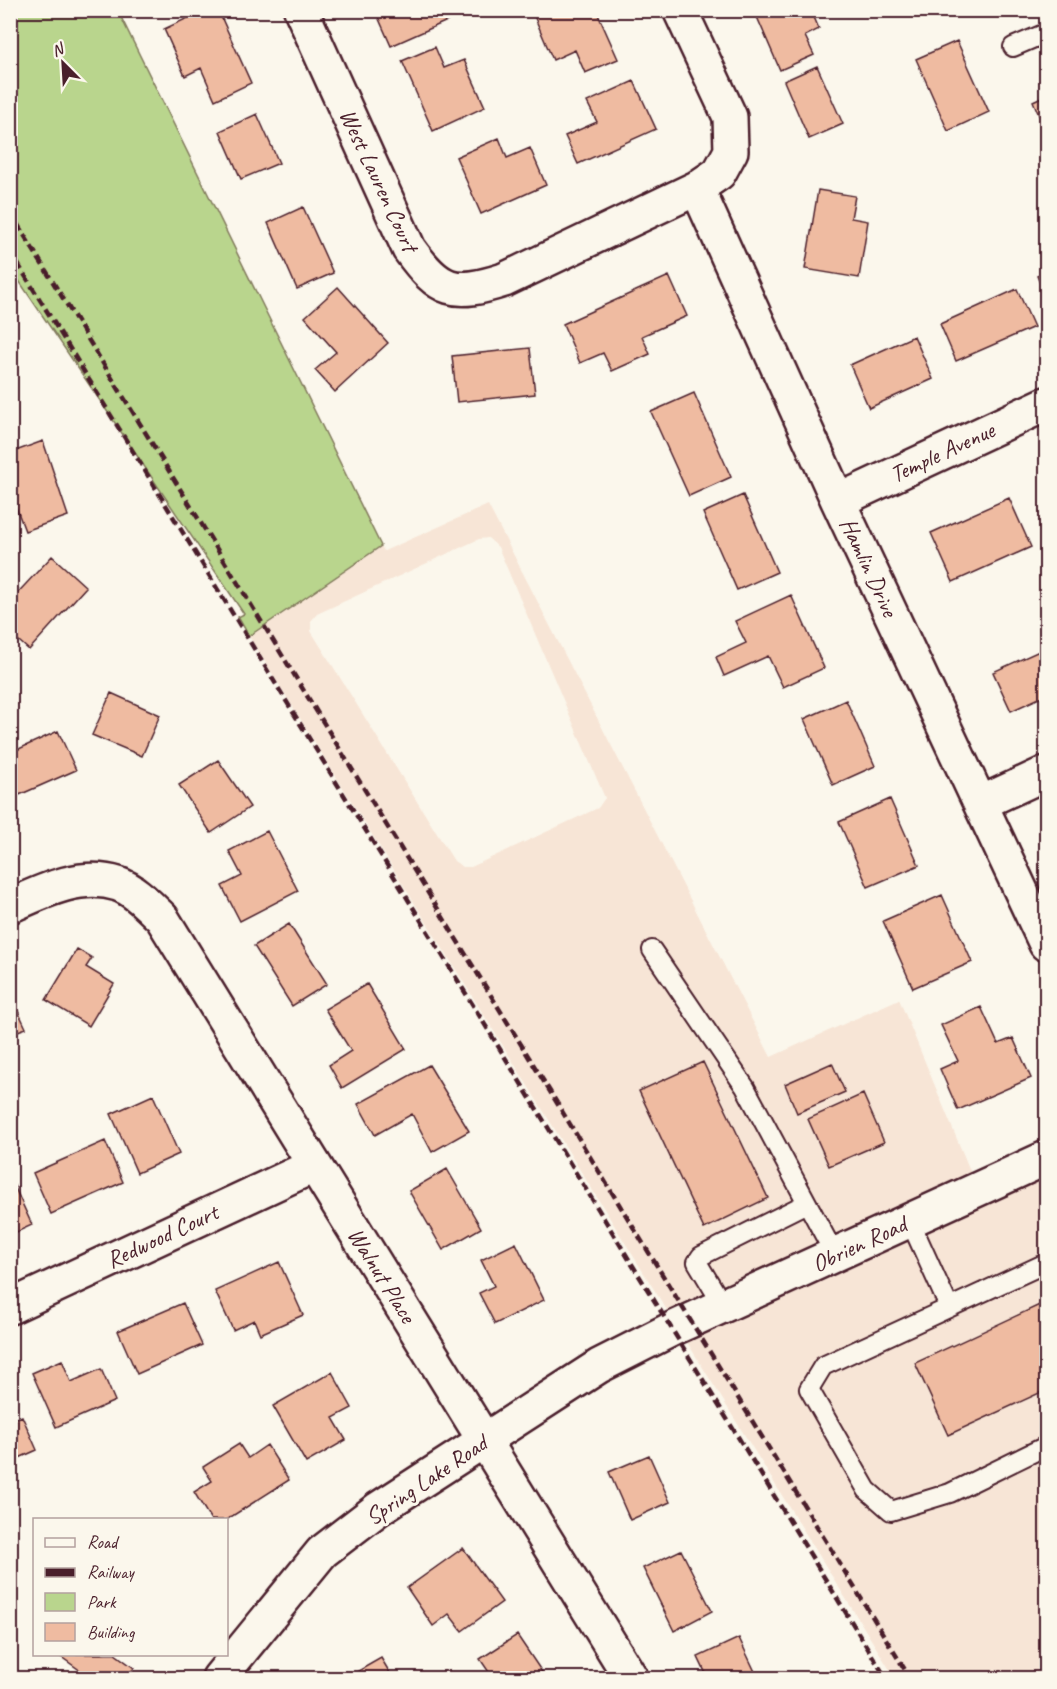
<svg xmlns="http://www.w3.org/2000/svg" width="1057" height="1689" font-family="Caveat,sans-serif">
	<style>
		.built { fill: #f7e5d6; fill-rule: evenodd }
		.green { fill: #b9d58d; stroke: #827a5c; stroke-width: 1.5 }
		.building { fill: #efbba1; stroke: #4a1f2b; stroke-width: 1.5 }
		.lines { fill: none; stroke-linecap: round; stroke-linejoin: round }
		.service-casing { stroke: #4a1f2b; stroke-width: 22 }
		.minor-casing { stroke: #4a1f2b; stroke-width: 38 }
		.tertiary-casing { stroke: #4a1f2b; stroke-width: 38 }
		.service { stroke: #fbf7ec; stroke-width: 18 }
		.minor { stroke: #fbf7ec; stroke-width: 33 }
		.tertiary { stroke: #fbf7ec; stroke-width: 33 }
		.rail { stroke: #4a1f2b; stroke-width: 4.5; stroke-dasharray: 9 4.5; stroke-linecap: butt }
		.labels { text-anchor: middle; dominant-baseline: central; stroke-width: 6; stroke-linejoin: round; paint-order: stroke }
		.street-label { font-size: 24px; fill: #4a1f2b; stroke: #fbf7ec }
	</style>
	<rect width="100%" height="100%" fill="#fbf7ec"/>
	<filter id="ink" filterUnits="userSpaceOnUse"><feTurbulence type="fractalNoise" baseFrequency=".0167" numOctaves="2"/><feDisplacementMap in="SourceGraphic" scale="12" xChannelSelector="R" yChannelSelector="G"/><feConvolveMatrix kernelMatrix="1 2 1 2 8 2 1 2 1" color-interpolation-filters="sRGB"/></filter>
	<g filter="url(#ink)">
		<!-- built -->
		<path class="built" d="M488,505l283,552 128,-58 72,174 -303,139 -419,-676 132,-90 3,5zM488,538l10,9 107,251 -7,10 -127,59h-8l-9,-6 -143,-230v-10l6,-7 162,-75z
			M1046,1177v501h-151l-208,-336z"/>
		<!-- green -->
		<path class="green" d="M10,11h108l263,535 -132,90 -11,-19 6,-3 -233,-345z"/>
		<!-- building -->
		<path class="building" d="M205,10h13l33,73 -36,17 -14,-32 -16,8 -21,-47z
			M375,10h78l3,7 -65,29z
			M596,10l22,49 -33,14 -10,-23 -22,10 -21,-49z
			M754,10h57l8,19 -14,7 9,19 -34,15z
			M957,41l32,71 -41,19 -32,-72z
			M435,47l9,21 20,-8 21,47 -52,24 -31,-70z
			M817,66l26,58 -34,15 -25,-58z
			M634,81l22,48 -78,35 -13,-28 32,-14 -10,-20z
			M1046,95v37l-13,-31z
			M257,114l22,49 -38,16 -21,-48z
			M499,138l8,20 23,-10 16,37 -65,29 -25,-57z
			M818,190l37,6 -4,22 17,3 -9,57 -54,-9z
			M303,207l30,66 -36,16 -29,-66z
			M1046,272v26l-9,-22z
			M669,276l18,40 -45,20 8,18 -38,17 -9,-18 -23,10 -17,-39z
			M338,287l50,56 -53,49 -20,-22 21,-18 -31,-35z
			M1017,289l17,38 -78,34 -16,-37z
			M914,336l19,43 -64,29 -19,-43z
			M530,348l5,46 -78,8 -5,-46z
			M694,393l37,84 -42,19 -38,-84z
			M43,441l25,75 -43,15 -15,-40v-38z
			M743,495l34,77 -40,18 -34,-77z
			M1009,498l22,49 -78,35 -22,-49z
			M52,556l34,31 -57,63 -19,-17v-32z
			M791,595l33,73 -41,19 -15,-31 -44,20 -8,-19 30,-14 -11,-22z
			M1046,648v47l-35,16 -18,-39z
			M111,693l49,22 -18,41 -50,-21z
			M846,700l29,66 -42,19 -29,-66z
			M58,731l18,39 -66,29v-46z
			M218,760l32,47 -39,26 -32,-48z
			M890,799l29,66 -51,22 -29,-65z
			M267,831l31,60 -58,30 -18,-35 20,-10 -13,-25z
			M942,895l30,67 -59,26 -30,-67z
			M289,924l38,60 -35,22 -38,-60z
			M77,949l15,9 -6,9 28,17 -25,42 -43,-26z
			M367,984l39,65 -64,39 -13,-23 22,-14 -26,-42z
			M10,994l16,34 -16,6z
			M981,1007l17,37 15,-6 18,40 -73,32 -18,-41 18,-8 -17,-36z
			M703,1062l65,136 -64,31 -65,-138z
			M832,1063l13,29 -48,21 -12,-29z
			M429,1065l40,66 -37,21 -20,-38 -37,21 -17,-31z
			M863,1094l21,48 -55,24 -21,-47z
			M153,1095l26,59 -42,19 -26,-59z
			M105,1141l18,41 -72,32 -18,-41z
			M447,1169l34,59 -38,22 -34,-59z
			M10,1177l22,48 -22,10z
			M516,1243l28,57 -49,24 -16,-31 15,-7 -13,-26z
			M279,1262l24,53 -43,19 -6,-14 -21,10 -18,-39z
			M1046,1302v88l-98,45 -33,-72z
			M183,1303l19,42 -65,29 -19,-43z
			M62,1360l9,22 30,-13 14,32 -59,26 -24,-54z
			M332,1372l20,36 -19,10 13,22 -40,23 -33,-57z
			M22,1416l15,34 -27,12v-41z
			M239,1444l9,14 19,-13 22,35 -63,40h-15l-17,-28 18,-11 -9,-14z
			M649,1455l21,47 -40,18 -21,-48z
			M10,1464l8,16 -8,3z
			M463,1548l39,54 -40,29 -13,-17 -16,12 -26,-38z
			M681,1550l31,61 -38,20 -31,-63z
			M517,1635l29,43h-53l-13,-19z
			M739,1638l19,40h-50l-10,-21z
			M57,1654h58l19,14 -8,10h-35z
			M381,1658l12,20h-47z"/>
		<g class="lines">
			<defs>
				<path id="service" d="M1013,47l33,-14
					M652,950l93,137 90,168
					M910,1221l39,86
					M1046,1263l-223,103 -14,23 58,101 24,21 59,-18 96,-47
					M724,1307l-27,-45 4,-6 106,-53"/>
				<path id="minor" d="M301,10l108,239c31,43 45,47 95,31l193,-92 22,-15 12,-22 -1,-34 -50,-107
					M697,188l141,313 208,443
					M838,501l208,-97
					M981,803l65,-30
					M10,906c33,-15 71,-34 108,-22 17,6 31,22 44,34 155,255 315,506 469,760
					M10,1307l303,-141"/>
				<path id="tertiary" d="M219,1678l103,-126 56,-43 221,-143 73,-37 374,-171"/>
			</defs>
			<!-- service casing -->
			<use href="#service" class="service-casing"/>
			<!-- minor casing -->
			<use href="#minor" class="minor-casing"/>
			<!-- tertiary casing -->
			<use href="#tertiary" class="tertiary-casing"/>
			<!-- service -->
			<use href="#service" class="service"/>
			<!-- minor -->
			<use href="#minor" class="minor"/>
			<!-- tertiary -->
			<use href="#tertiary" class="tertiary"/>
			<!-- rail -->
			<path class="rail" d="M10,212l900,1466
				M10,251l876,1427"/>
		</g>
	</g>
	<g class="labels">
		<!-- street labels -->
		<g class="street-label">
			<text transform="translate(379 180) rotate(65)">West Lauren Court</text>
			<text transform="translate(942 452) rotate(-25)">Temple Avenue</text>
			<text transform="translate(869 567) rotate(65)">Hamlin Drive</text>
			<text transform="translate(162 1236) rotate(-25)">Redwood Court</text>
			<text transform="translate(859 1244) rotate(-25)">Obrien Road</text>
			<text transform="translate(382 1275) rotate(58)">Walnut Place</text>
			<text transform="translate(426 1480) rotate(-34)">Spring Lake Road</text>
		</g>
	</g>
	<!-- margin -->
	<rect width="1057" height="1689" fill="none" stroke="#fbf7ec" stroke-width="36"/>
	<rect x="18" y="18" width="1021" height="1653" fill="none" stroke="#4a1f2b" stroke-width="2" filter="url(#ink)"/>
	<!-- legend -->
	<rect x="33" y="1518" width="195" height="138" fill="#fbf7ec" stroke="#b4a19f" stroke-width="1.5"/>
	<rect x="45" y="1538" width="30" height="9" fill="#fbf7ec" stroke="#b4a19f" stroke-width="1.5"/>
	<text x="87" y="1548" font-size="18" fill="#4a1f2b">Road</text>
	<rect x="45" y="1568" width="30" height="9" fill="#4a1f2b" stroke="#b4a19f" stroke-width="1.5"/>
	<text x="87" y="1578" font-size="18" fill="#4a1f2b">Railway</text>
	<rect x="45" y="1593" width="30" height="18" fill="#b9d58d" stroke="#b4a19f" stroke-width="1.5"/>
	<text x="87" y="1608" font-size="18" fill="#4a1f2b">Park</text>
	<rect x="45" y="1623" width="30" height="18" fill="#efbba1" stroke="#b4a19f" stroke-width="1.5"/>
	<text x="87" y="1638" font-size="18" fill="#4a1f2b">Building</text>
	<!-- north arrow -->
	<g transform="translate(63 63) rotate(336)" stroke="#fbf7ec" stroke-width="4.5" paint-order="stroke">
	<path d="M0-4.5L10 22L0 15L-10 22Z" fill="#4a1f2b"/>
	<text y="-9" font-size="16" font-weight="bold" text-anchor="middle" fill="#4a1f2b">N</text>
	</g>
</svg>
